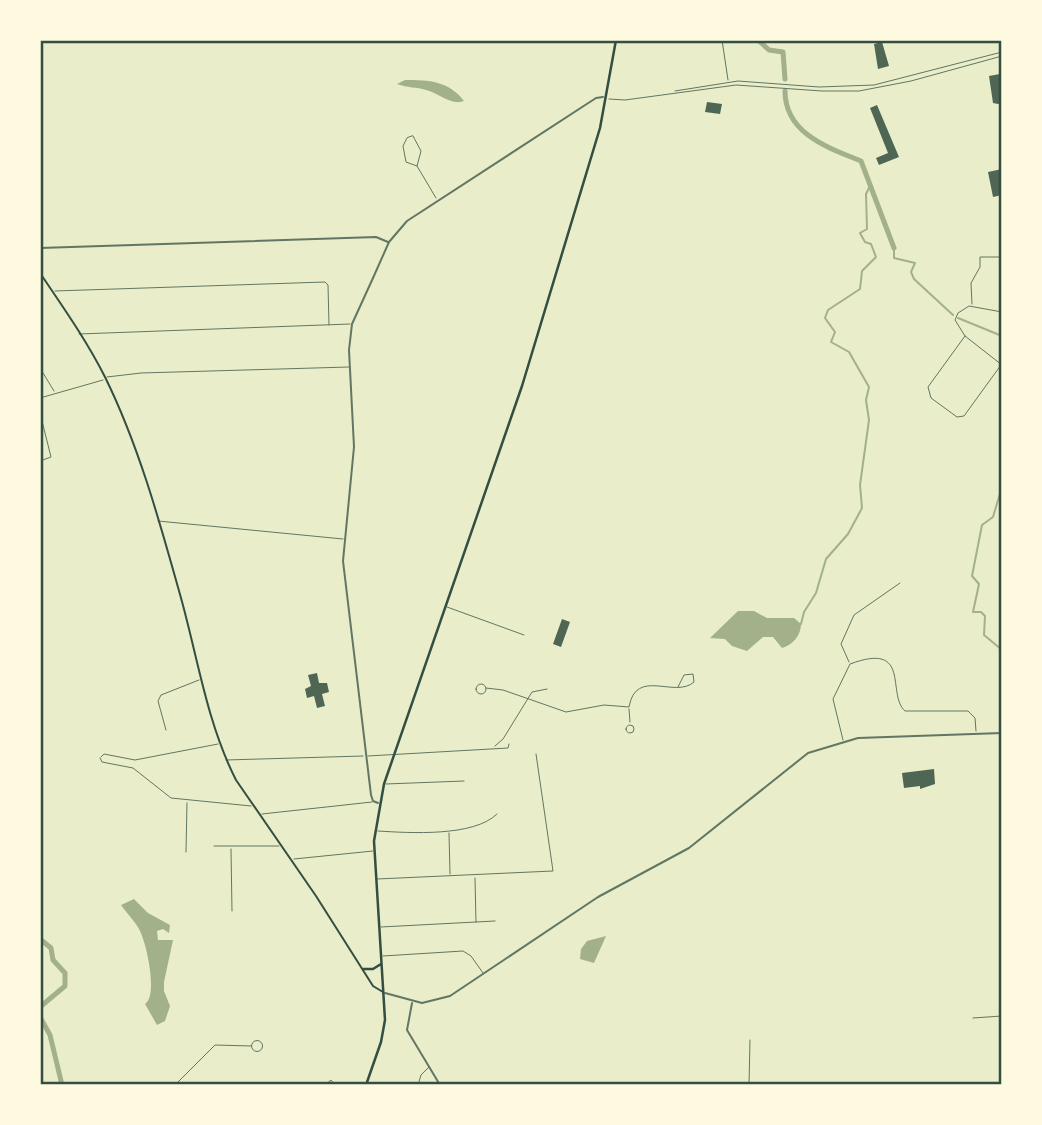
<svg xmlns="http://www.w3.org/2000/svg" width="1042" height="1125" font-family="'DM Sans',sans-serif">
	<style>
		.water { fill: #a3b18a }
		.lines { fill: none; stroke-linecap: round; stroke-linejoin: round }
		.stream { stroke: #a3b18a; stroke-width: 2 }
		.river { stroke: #a3b18a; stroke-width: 5 }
		.building { fill: #4f6655 }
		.minor { stroke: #617663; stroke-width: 1 }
		.tertiary { stroke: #617663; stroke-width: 2 }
		.secondary { stroke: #344e41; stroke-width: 2 }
		.primary { stroke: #344e41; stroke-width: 2.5 }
		.neatline { fill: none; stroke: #344e41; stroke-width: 2.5 }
	</style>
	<rect width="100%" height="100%" fill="#e9edc9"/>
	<!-- water -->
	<path class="water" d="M405,80c24,0 44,1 59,21 -13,5 -25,-8 -38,-11 -10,-3 -18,-2 -29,-6z
		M738,611h16l13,7h27l7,6c0,11 -8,21 -19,24l-9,-11h-10l-16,14 -15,-5 -7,-7 -15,-1z
		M134,899l14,14 22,12 -1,8 -6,-4 -6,2 1,9h15l-9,42v9l6,15 -5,15 -8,4 -12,-21c13,-8 2,-59 -5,-73 -4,-9 -13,-17 -19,-26z
		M606,936l-12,27 -14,-4 1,-10 6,-8z"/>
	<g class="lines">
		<!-- stream -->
		<path class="stream" d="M894,248v10l21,5 -4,9 3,7 39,36
			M958,318l44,18
			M1002,487l-9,30 -11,8 -10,51 7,8 -6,28h8l4,4 -1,19 18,15
			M801,624l3,-12 12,-19 10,-34 22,-25 14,-26 -2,-23 9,-65 -3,-20 3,-13 -20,-35 -18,-10 4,-10 -10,-14 3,-8 32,-21 2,-18 14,-14 -5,-13 -6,-2 -5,-9 7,-4 -1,-35 5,-10"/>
		<!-- river -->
		<path class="river" d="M758,40l11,10 14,2 2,27
			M785,91c0,43 44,57 76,70l33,87
			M40,939l11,9 2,12 12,13v13l-25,21
			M40,1017l10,18 12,50"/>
	</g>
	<!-- building -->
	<path class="building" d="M882,42l7,24 -11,3 -4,-25z
		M1000,74l2,29 -4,1 -5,-1 -4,-27z
		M707,102l15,2 -2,10 -15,-2z
		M877,105l22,52 -20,8 -3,-7 12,-5 -18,-45z
		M1002,169v26l-9,2 -5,-25z
		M562,619l8,3 -9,25 -8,-3z
		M317,673l2,10h8l2,9 -7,2 3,12 -8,2 -3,-12 -7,2 -2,-9 6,-3 -3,-11z
		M934,769l1,15 -15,5v-3l-16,2 -2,-15z"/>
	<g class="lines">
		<!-- minor -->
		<path class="minor" d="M722,40l6,40
			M675,91l63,-10 81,6 55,-2 128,-33
			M609,99l16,1 111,-15 86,6h37l52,-10 91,-25
			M413,136l8,15 -4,15 -11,-4 -3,-16 4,-8z
			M417,166l19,32
			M55,291l270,-9 3,3 1,40
			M972,304l-1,-21 9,-16v-10h22
			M1002,312l-33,-6 -11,7 -3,7 10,16 37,29
			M79,334l271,-10
			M965,336l-37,51 3,11 26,19 7,-1 37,-51
			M40,368l14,23
			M107,377l34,-4 208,-6
			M40,398l63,-18
			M40,413l11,44 -11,4
			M158,521l185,18
			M447,607l77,28
			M849,662l-8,-18 13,-29 46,-32
			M476 689a5 5 0 1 1 10 0a5 5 0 1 1-10 0Z
			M486,688l17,2 63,22 38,-7 25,2c7,-40 46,-8 65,-25l-1,-8 -9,1 -6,12
			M629,709l1,13
			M626 729a4 4 0 1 1 8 0a4 4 0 1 1-8 0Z
			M166,730l-8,-29 3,-6 38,-15
			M843,740l-10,-41 17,-35c62,-23 36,30 55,47h63l7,7 1,13
			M495,746l8,-7 29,-47 15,-3
			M368,756l140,-8 1,-4
			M101,757l3,-3 31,6 83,-16
			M100,758l2,4 31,6 38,30 80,8
			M226,760l137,-4
			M386,784l78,-3
			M262,814l110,-12
			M378,831c32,2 96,6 119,-17
			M449,833l1,41
			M214,846h65
			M231,849l1,62
			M186,852l1,-49
			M294,859l79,-8
			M475,878l1,44
			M377,879l176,-8 -17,-117
			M381,927l114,-6
			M383,956l80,-5 8,5 12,17
			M973,1018l29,-2
			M251.5 1046a5.5 5.5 0 1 1 11 0a5.5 5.5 0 1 1-11 0Z
			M175,1085l40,-40 36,1
			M325,1085l6,-5 4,5
			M418,1085l3,-10 8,-8
			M749,1085l1,-45"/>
		<!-- tertiary -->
		<path class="tertiary" d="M40,248l336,-11 12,5
			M378,803l-5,-2 -2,-6 -28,-234 11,-114 -5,-97 3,-26 21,-46 16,-36 18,-21 189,-123 7,-1
			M385,993l37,10 28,-7 148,-99 91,-49 119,-95 50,-15 144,-5
			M412,1003l-5,27 33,55"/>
		<!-- secondary -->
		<path class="secondary" d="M40,273c23,34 47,68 65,104 34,69 55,146 76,221 17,61 26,125 55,182l80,116 57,90 10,6"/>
		<!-- primary -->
		<path class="primary" d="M363,969h10l8,-5
			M366,1085l15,-43 4,-22 -11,-179 10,-57 138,-398 78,-258 16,-88"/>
	</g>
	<!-- border -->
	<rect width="1042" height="1125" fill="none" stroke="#fefae0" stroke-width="84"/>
	<rect x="42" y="42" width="958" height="1041" class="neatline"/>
</svg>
